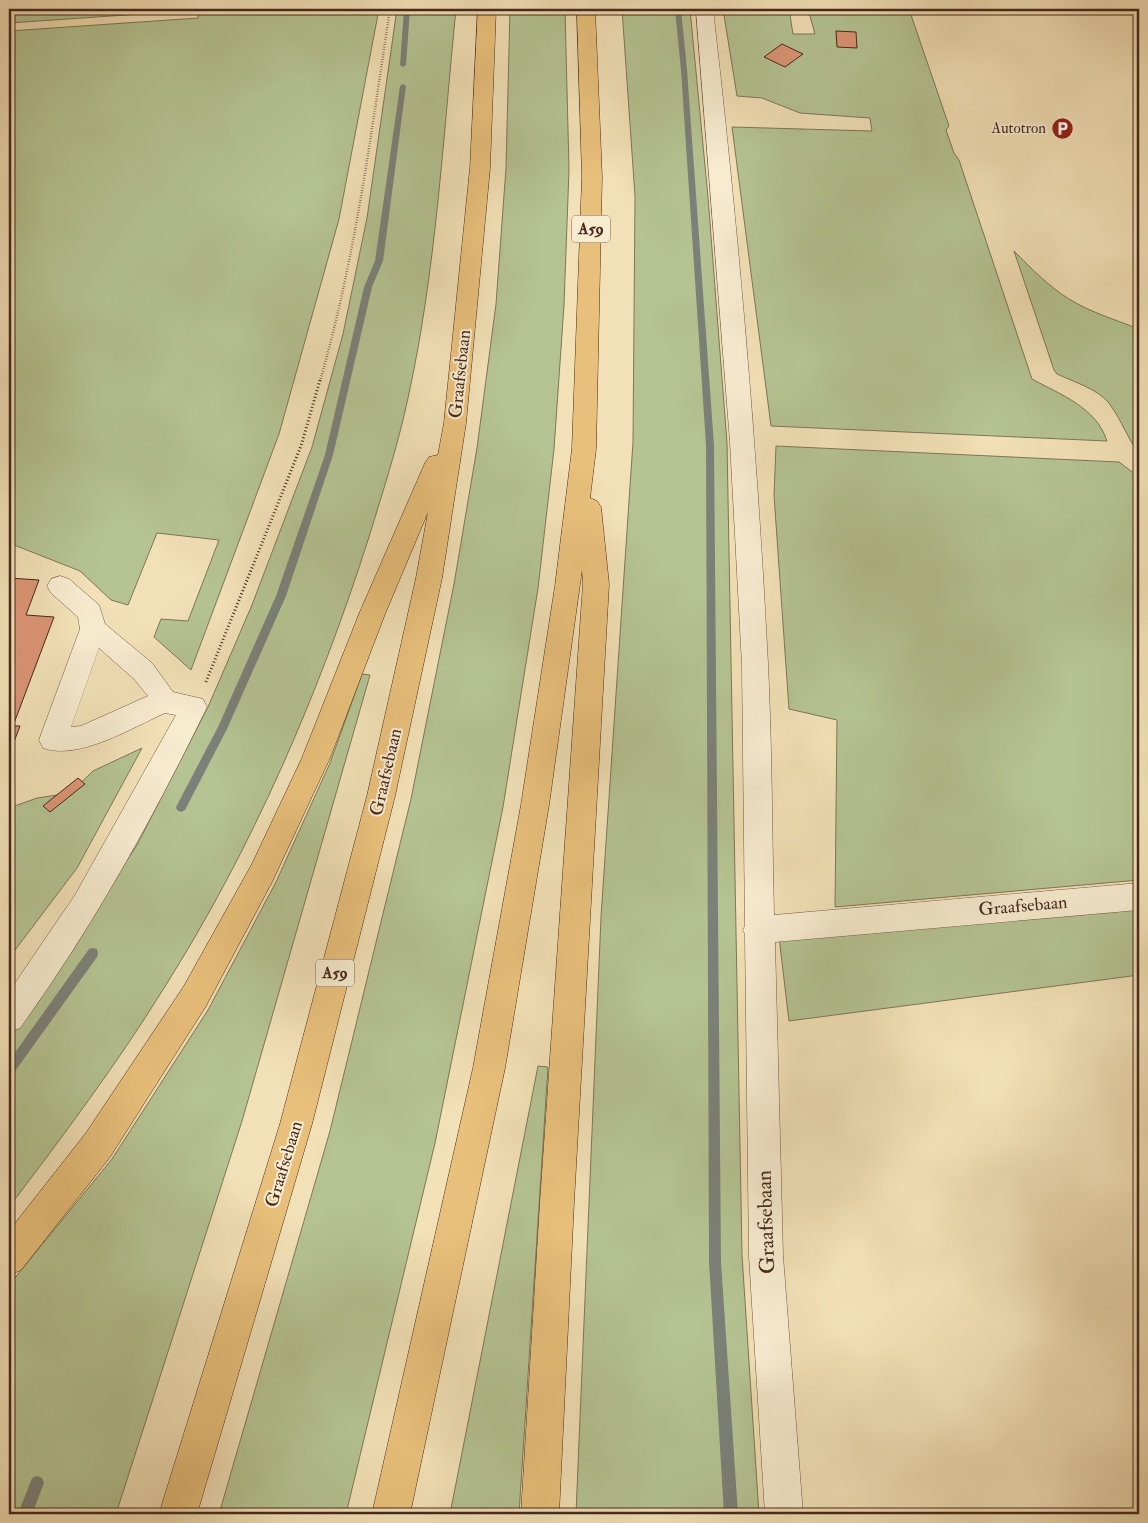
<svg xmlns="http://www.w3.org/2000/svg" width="1148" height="1523" font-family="'IM FELL Double Pica',serif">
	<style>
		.green { fill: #b5c392; stroke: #7e7657 }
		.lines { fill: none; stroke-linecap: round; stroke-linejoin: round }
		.stream { fill: #7b8179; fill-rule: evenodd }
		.building { fill: #db9575; stroke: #46291c }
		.minor-casing { stroke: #715742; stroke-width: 1 }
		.highway-casing { stroke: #46291c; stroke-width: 1 }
		.path-far1 { stroke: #46291c; stroke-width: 2.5; stroke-dasharray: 0.5 2; stroke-linecap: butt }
		.path { stroke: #46291c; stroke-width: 3; stroke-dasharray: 1 2.5; stroke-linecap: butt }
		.minor { fill: #f7ebd0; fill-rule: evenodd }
		.highway { fill: #e9c07b; fill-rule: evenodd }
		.labels { text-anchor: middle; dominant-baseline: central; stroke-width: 4; stroke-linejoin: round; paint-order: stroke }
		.far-poi-label { font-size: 15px; fill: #46291c; stroke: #f7ebd0; text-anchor: end }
		.shield { fill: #f7ebd0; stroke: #7b6352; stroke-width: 1 }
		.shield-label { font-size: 16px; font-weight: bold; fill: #46291c }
		.street-label { font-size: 18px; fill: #46291c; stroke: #f7ebd0 }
		.near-street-label { font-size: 21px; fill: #46291c; stroke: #f7ebd0 }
	</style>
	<rect width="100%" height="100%" fill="#f2e0b6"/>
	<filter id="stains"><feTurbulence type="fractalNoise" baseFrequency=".004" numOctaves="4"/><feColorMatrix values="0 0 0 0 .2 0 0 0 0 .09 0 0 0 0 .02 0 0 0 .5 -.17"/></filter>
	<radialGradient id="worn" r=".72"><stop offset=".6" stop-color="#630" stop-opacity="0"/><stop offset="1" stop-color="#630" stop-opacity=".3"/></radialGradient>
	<!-- green -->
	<path class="green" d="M9,9h370l-40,210 -60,215 -88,236 -37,-33 7,-18 27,2 31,-81 -62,-7 -29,72 -17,-5 -31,-29 -71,-28v-512l189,-13 1,-8 -190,13z
		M397,9h59c-13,129 -20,262 -48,389 -10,47 -25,93 -39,139 -50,157 -117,312 -205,451 -47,76 -101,148 -155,219v-167l128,-195 71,-138 44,-102 60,-158 31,-113 24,-116z
		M510,9h55l4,161 -5,135 -10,144 -16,139 -35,219 -68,336 -89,371h-127l111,-383 81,-332 43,-215 23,-136 19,-144 10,-136z
		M622,9h68l18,188 19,246 15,812 17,259h-183l25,-597 32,-475 2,-246z
		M723,9h66l4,25h22l-7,-25h101l40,117 -3,4 8,23 5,7 73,219c29,16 64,28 75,62l-336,-15 -39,-299 140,4 -2,-13 -70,-5 -38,-15 -25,-2z
		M1014,251c17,17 34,35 55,48 21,13 47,21 70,30v124c-12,-15 -17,-32 -28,-47 -10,-16 -37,-24 -54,-32l-3,-4z
		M776,446l343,16 20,15v403l-304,27 2,-187 -48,-11 -15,-214z
		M362,674l8,1 -128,446 -126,393h-107v-229l103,-126 96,-149 68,-128 54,-119z
		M142,748l-65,120 -68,90v-150l28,-10 33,-5 23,-22z
		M1139,908v67l-350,46 -10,-84z
		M538,1066l10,1 -29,447h-69z"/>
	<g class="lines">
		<!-- stream -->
		<path class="stream" d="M404,9h6l-4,56 -3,2 -3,-2z
			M675,9h6l6,61 27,375 7,817 17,252h-14l-15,-252 -3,-817 -25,-375z
			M403,84l3,2 -23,175 -11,26 -39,168 -47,141 -59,133 -42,81 -4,2 -4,-2 -1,-3 42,-80 58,-131 49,-141 39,-168 11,-26 25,-175z
			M93,948l4,1 1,4 -1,4 -84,117 -4,2v-15l80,-112z
			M37,1476l5,2 2,5 -12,31h-14l14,-36z"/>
	</g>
	<!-- building -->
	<path class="building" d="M836,31l20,1 1,16 -20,-1z
		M782,44l21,10 -18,13 -21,-10z
		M9,578l30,2 -13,35 28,2 -41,109h7l-11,29z
		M78,778l7,6 -35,28 -7,-6z"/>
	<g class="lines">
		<defs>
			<path id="minor" d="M696,9h17c25,217 44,436 55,655 4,83 4,167 6,251l365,-32v27l-364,32 8,314 20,258h-38l-16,-258 -4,-322 -2,-4 2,-4 -3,-261 -12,-223z
				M60,576l9,3 30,26 6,19 47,39 21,29 30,7 4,8c-54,111 -114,220 -187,321l-11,4v-40l66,-97 101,-180 -11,-2c-32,14 -86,48 -122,35l-4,-8 41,-111 -2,-12 -27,-24 -4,-7 4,-7zM99,648l35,31 14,17 -67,30 -10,1z"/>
			<path id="highway" d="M478,9h18l-6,159 -24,255 -24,155 -47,218 -83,328 -115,390h-38l121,-390 87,-328 49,-218 12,-66 -43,102 -55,144 -58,124 -66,124 -96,151 -89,113 -12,5v-44l77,-98 98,-147 68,-122 50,-106 57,-144 66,-151 4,-6 9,-2 6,-32 26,-255z
				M577,9h18l7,168 -6,272 -6,49 7,3 4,6 8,77 -35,618 -15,312h-38l19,-312 43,-618 -1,-14 -33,235 -44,263 -95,446h-38l101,-446 48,-263 34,-219 17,-137 10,-272z"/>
		</defs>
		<!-- minor casing -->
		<use href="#minor" class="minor-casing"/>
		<!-- highway casing -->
		<use href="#highway" class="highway-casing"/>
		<!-- path-far1 -->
		<path class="path-far1" d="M320,381c35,-121 51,-247 70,-372"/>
		<!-- path -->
		<path class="path" d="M206,682l95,-236 19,-66"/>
		<!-- minor -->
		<use href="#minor" class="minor"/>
		<!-- highway -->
		<use href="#highway" class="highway"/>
	</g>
	<!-- icons -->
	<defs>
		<symbol id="parking-disc" viewBox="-11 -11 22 22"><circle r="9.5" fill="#8f2418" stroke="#f7ebd0"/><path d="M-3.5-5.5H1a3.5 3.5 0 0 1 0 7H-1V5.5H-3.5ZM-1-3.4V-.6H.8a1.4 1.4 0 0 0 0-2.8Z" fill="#fff"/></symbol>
	</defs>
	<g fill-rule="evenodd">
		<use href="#parking-disc" x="1050" y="116" width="25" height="25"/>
	</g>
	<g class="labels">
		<!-- far-poi labels -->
		<g class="far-poi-label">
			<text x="1046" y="128">Autotron</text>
		</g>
		<!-- shield labels -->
		<g class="shield">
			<rect x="572" y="215.5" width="38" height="27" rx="4"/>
			<rect x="316" y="959.5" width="38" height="27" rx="4"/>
		</g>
		<g class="shield-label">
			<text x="591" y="229">A59</text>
			<text x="335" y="973">A59</text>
		</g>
		<!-- street labels -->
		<g class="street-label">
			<text transform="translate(460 374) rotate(-84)">Graafsebaan</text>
			<text transform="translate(386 772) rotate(-77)">Graafsebaan</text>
			<text transform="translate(1023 906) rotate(-5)">Graafsebaan</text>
			<text transform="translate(284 1164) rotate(-73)">Graafsebaan</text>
		</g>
		<!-- near-street labels -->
		<g class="near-street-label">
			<text transform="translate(766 1222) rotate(-92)">Graafsebaan</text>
		</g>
	</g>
	<!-- margin -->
	<rect width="1148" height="1523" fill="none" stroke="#f2e0b6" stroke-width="30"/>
	<rect x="10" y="10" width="1128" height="1503" fill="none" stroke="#46291c" stroke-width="2.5"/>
	<rect x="15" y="15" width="1118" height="1493" fill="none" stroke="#46291c"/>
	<rect width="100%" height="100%" filter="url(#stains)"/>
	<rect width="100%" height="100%" fill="url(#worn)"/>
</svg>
